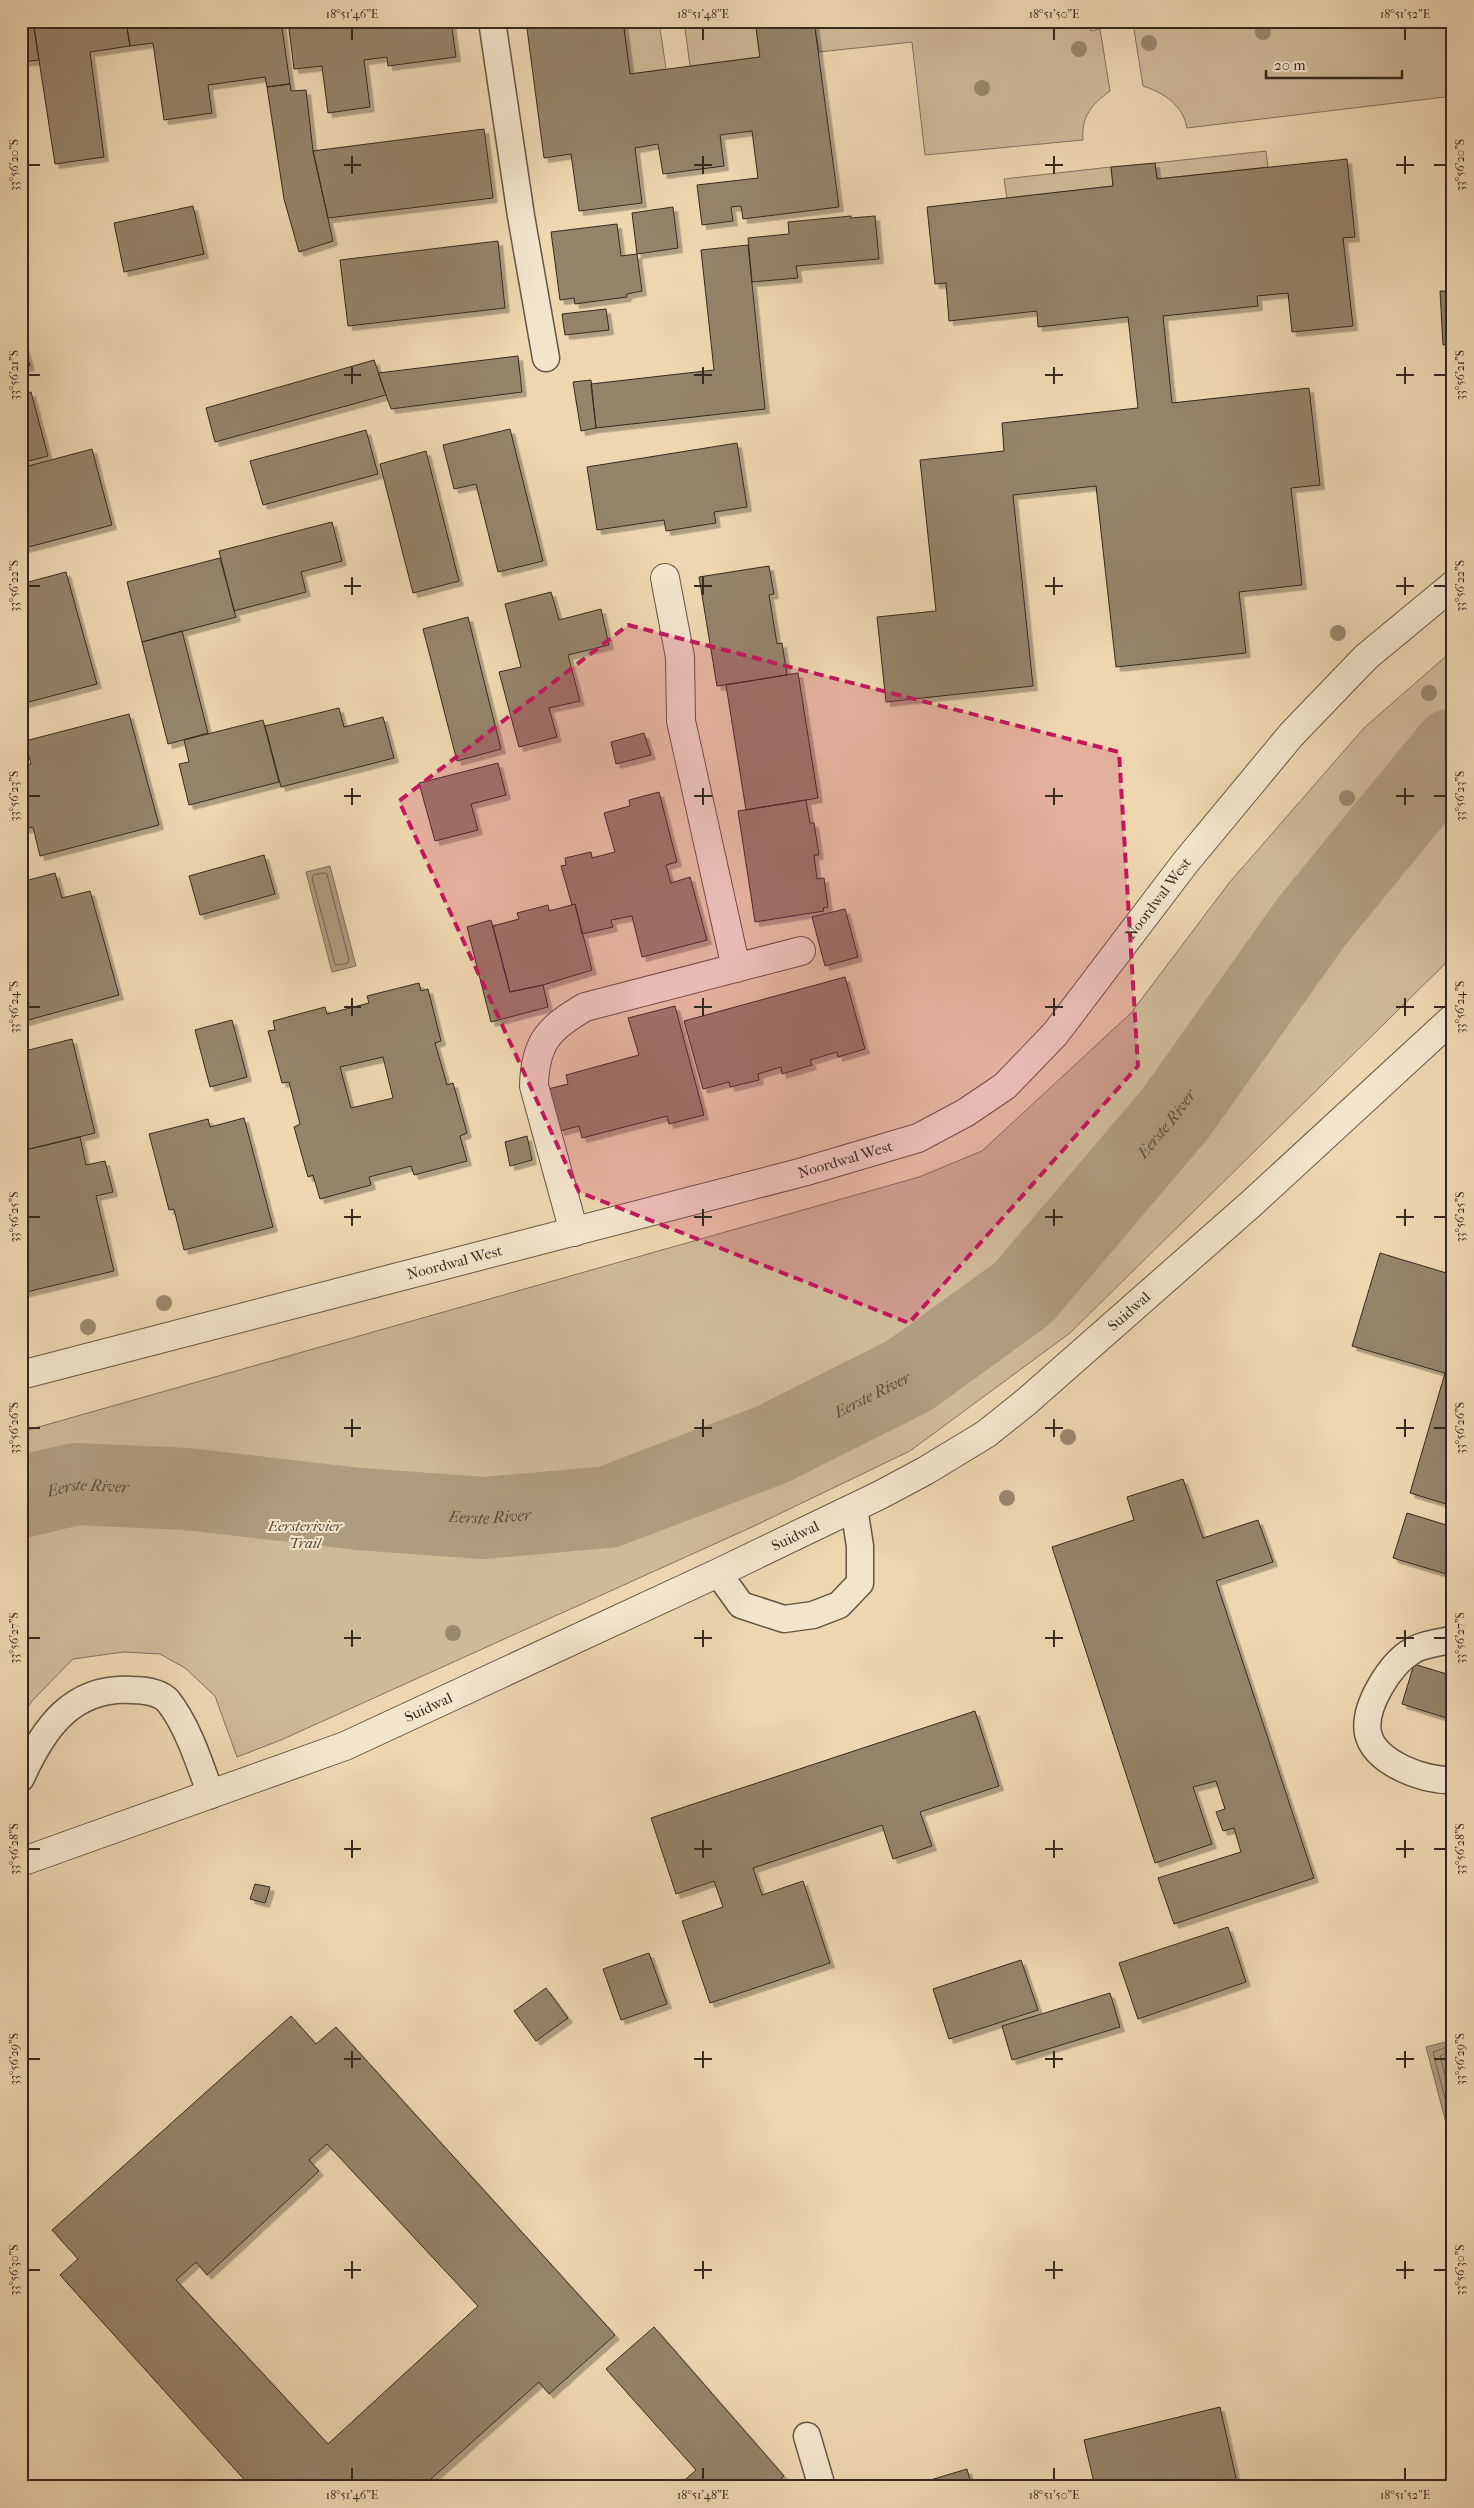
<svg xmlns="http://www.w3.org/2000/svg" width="1474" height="2508" font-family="'IM FELL French Canon',serif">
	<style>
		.green { fill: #ceb998; stroke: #82715c }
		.water { fill: #af9b7f; stroke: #7f6d59 }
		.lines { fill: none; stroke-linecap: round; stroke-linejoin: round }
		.shore { stroke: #726250; stroke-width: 1 }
		.river { stroke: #af9b7f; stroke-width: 82 }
		.building { fill: #95836b; stroke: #362920; fill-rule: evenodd; filter: url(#shadow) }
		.lane-casing { stroke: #645444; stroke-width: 29 }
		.street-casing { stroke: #645444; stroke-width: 30 }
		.lane { stroke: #f3e4cc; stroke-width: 26 }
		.street { stroke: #f3e4cc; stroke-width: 28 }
		.tree { fill: #99876e }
		.marked { fill: #c2185b; fill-opacity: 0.2; stroke: #c2185b; stroke-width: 4; stroke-dasharray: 10 6; stroke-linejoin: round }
		.ticks { fill: none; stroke: #362920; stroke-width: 2 }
		.labels { text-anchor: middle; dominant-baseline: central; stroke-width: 4; stroke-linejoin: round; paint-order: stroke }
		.street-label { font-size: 15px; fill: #362920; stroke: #f3e4cc }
		.park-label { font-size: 15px; font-style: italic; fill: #544638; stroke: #f3e4cc }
		.water-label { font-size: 16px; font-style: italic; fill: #5a4b3c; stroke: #f3e4cc }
		.neatline { fill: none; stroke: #362920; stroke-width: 2 }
		.ticks-label { font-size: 12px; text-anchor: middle; fill: #362920 }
	</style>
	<defs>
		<filter id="shadow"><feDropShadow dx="4.5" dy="4.5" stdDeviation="0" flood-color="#0004"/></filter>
	</defs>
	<rect width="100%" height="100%" fill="#edd6b0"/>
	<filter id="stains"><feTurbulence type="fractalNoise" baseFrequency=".004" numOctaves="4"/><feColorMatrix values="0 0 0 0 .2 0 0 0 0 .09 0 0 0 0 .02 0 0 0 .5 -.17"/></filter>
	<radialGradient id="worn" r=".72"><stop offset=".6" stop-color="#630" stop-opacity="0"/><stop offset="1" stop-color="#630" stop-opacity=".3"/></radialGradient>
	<!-- green -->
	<path class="green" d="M623,21h36l7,48 -36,5z
		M684,21h71l5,36 -70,9z
		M814,21h275l2,10 9,-2 10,62c-18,13 -29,25 -27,49l-158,15 -13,-113 -93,10z
		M1141,21h312v75l-266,32c-4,-23 -23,-35 -44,-42l-10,-63z
		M1266,151l2,16 -111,12 -2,-16z
		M1111,167l2,19 -106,12 -3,-19z
		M1453,650v306l-383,377 -160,118 -158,76 -471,213 -44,17 -22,-61 -30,-28 -25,-14 -36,-2 -51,7 -41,42 -11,16v-285l898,-255 63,-26 149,-138 98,-130 135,-155z"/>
	<!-- water -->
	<path class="water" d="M330,866l26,100 -24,6 -26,-100z
		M1453,2040v109l-27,-102z"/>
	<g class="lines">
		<!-- shore -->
		<path class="shore" d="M324,873l3,1 22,86 -1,3 -10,2 -3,-1 -23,-86 2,-3z
			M1453,2045l-20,7 20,77
			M1453,2051l-13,5 13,48"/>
		<!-- river -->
		<path class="river" id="s1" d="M21,1497l55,-13 111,5 172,20 124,9 125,-11 165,-63 137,-69 113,-82 152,-179 137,-193 141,-172"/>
	</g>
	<!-- building -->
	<path class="building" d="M21,21h12l6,39 -18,2z
		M33,21h93l4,25 -40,6 14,105 -49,7z
		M126,21h155l9,63 -23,3 -2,-10 -57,8 4,28 -48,7 -11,-77 -23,3z
		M288,21h163l5,36 -68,9 -1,-9 -23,3 6,47 -42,6 -6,-47 -28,3z
		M526,21h97l7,53 130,-17 -5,-36h59l25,186 -96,12 -2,-13 -10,1 2,14 -31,4 -5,-40 61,-7 -6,-47 -32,4 4,31 -61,8 -5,-30 -23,4 7,55 -63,8 -8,-57 -27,4z
		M290,84l1,7 15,-1 7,61 20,90 -34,11 -15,-53 -17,-112z
		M484,129l9,69 -165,20 -15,-67z
		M1347,159l8,78 -12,1 10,88 -61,6 -4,-39 -31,3 1,10 -95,10 9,87 137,-15 11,97 -29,3 11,97 -63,7 7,61 -130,14 -20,-181 -83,9 20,191 -147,16 -9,-85 59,-6 -16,-151 84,-9 -2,-28 136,-15 -10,-91 -90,10 -1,-16 -88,10 -3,-38 -11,1 -8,-77 186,-21 -2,-19 44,-4 2,16z
		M193,206l11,48 -80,18 -10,-49z
		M673,207l5,41 -41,6 -5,-41z
		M851,216v2l24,-2 4,43 -83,7 2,12 -46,4 -4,-44 41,-4 -1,-12z
		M617,224l4,32 16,-2 5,37 -15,3v3l-52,7 -1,-6 -14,2 -9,-68z
		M498,241l7,67 -157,18 -8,-66z
		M748,245l17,164 -169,19 -5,-44 123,-14 -13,-120z
		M1440,291h13v53l-10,1z
		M606,309l3,21 -44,5 -3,-21z
		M21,334l9,32 -9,2z
		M518,356l4,36 -131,17 -13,-36z
		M374,360l12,35 -171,47 -9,-34z
		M591,380l5,48 -15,3 -8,-49z
		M31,392l17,64 -27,7v-69z
		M510,429l33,132 -45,11 -22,-88 -22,5 -11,-44z
		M366,430l12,44 -115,31 -13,-44z
		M737,443l10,64 -33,5 2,11 -50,8 -2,-11 -67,10 -10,-63z
		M92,449l20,76 -91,24v-81z
		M426,451l33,130 -46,12 -33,-129z
		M332,522l10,39 -41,11 5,20 -72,19 -15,-60z
		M220,558l16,59 -94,25 -15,-60z
		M769,566l5,28 -5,1 8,49 5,-1 5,32 -70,11 -18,-109z
		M66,572l31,112 -76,20v-120z
		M551,592l8,28 42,-11 8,36 -41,10 12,46 -31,7 8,29 -38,10 -20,-75 22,-5 -16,-63z
		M468,617l33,132 -44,12 -34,-132z
		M182,631l26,102 -40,11 -26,-102z
		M798,673l20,125 -72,12 -20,-125z
		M339,708l5,19 39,-10 11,41 -113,29 -16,-61z
		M129,714l30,111 -119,31 -7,-29 -12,2v-63l10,-2 -6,-23z
		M263,720l16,62 -90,23 -10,-41 10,-2 -5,-22z
		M644,733l7,22 -35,9 -5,-22z
		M498,763l8,32 -35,9 7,26 -43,11 -16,-58z
		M659,792l18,70 -11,3 5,18 19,-6 17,63 -65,17 -10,-41 -21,4 2,7 -31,7 -7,-30 -3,1 -11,-39 5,-1 -1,-7 26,-6 1,6 23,-6 -11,-39 26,-7 -1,-6z
		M806,800l4,23h4l5,32h-5l3,24 7,-1 4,29 -5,1 1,3 -69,11 -17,-111z
		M264,855l11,39 -75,21 -11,-39z
		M55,873l7,25 28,-7 29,104 -98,27v-140z
		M575,904l17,66 -49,15 -33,7 -17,-66 26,-7 -2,-6 31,-8 1,6z
		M845,909l13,48 -33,9 -13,-49z
		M491,920l19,72 33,-7 5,22 -57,15 -24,-95z
		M845,977l20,72 -27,8 -1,-5 -27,8 2,5 -30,9 -1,-7 -23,7 1,6 -29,7 -1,-5 -26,7 -19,-68z
		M419,983l2,8 7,-2 13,52 -6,2 12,42 6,-2 14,50 -7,3 7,25 -53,14 -3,-9 -42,11 2,8 -51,14 -7,-24 -5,2 -14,-50 6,-3 -11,-42 -7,1 -14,-52 7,-1 -2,-9 52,-14 2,7 42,-11 -2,-7zM383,1057l10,41 -42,10 -11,-41z
		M675,1006l29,109 -35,9 -2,-8 -85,22 -3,-12 -19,5 -12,-42 20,-5 -2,-9 73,-20 -11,-37z
		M232,1020l15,57 -37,10 -15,-57z
		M72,1039l23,94 -74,18v-99z
		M244,1118l29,109 -89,23 -10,-41 -5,1 -20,-76 59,-15 2,8z
		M527,1136l5,24 -22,6 -5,-24z
		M80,1137l6,28 19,-4 8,31 -17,4 18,75 -92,22 -1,-142z
		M1380,1253l73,22v231l-43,-13 35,-120 -93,-27z
		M1183,1479l20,59 55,-18 15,42 -57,19 98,297 -140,46 -16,-46 83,-26 -7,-24 -11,3 -7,-19 9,-3 -9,-28 -23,6 19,57 -57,19 -103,-316 82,-27 -7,-23z
		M1407,1513l46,14v49l-60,-18z
		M1414,1664l39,12v44l-51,-16z
		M975,1711l24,75 -79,26 12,34 -39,13 -11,-34 -129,43 9,27 41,-14 27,82 -120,40 -28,-82 41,-14 -9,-26 -38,13 -25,-76z
		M255,1884l15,3 -5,16 -15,-4z
		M1228,1927l18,55 -108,37 -19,-56z
		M649,1953l18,51 -46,16 -18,-51z
		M1021,1960l17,50 -89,29 -16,-50z
		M546,1988l22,30 -32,23 -22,-30z
		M1110,1993l10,34 -108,33 -10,-34z
		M291,2016l25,28 20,-17 279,308 -66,59 -10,-12 -117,105h-171l-191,-212 18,-16 -26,-29zM327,2144l151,162 -150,138 -152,-164 20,-18 11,13 112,-104 -10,-11z
		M654,2327l130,149 -12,11h-95l19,-17 -90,-101z
		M1220,2407l18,80h-143l-11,-47z
		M967,2469l5,18h-65z"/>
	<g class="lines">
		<defs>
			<path id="lane" d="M492,21l29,195 25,142
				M718,1573l23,32 43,14 29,-4 26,-10 21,-22v-37l-6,-38
				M1453,1639c-12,4 -31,5 -41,12 -22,13 -49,56 -44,82 6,30 58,49 85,47
				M21,1778c22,-49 51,-92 111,-88 11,0 28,2 36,11 20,25 32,64 43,94
				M807,2436l15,51"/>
			<g id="street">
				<path d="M665,578l15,79 1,64 55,247"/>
				<path d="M574,1232l-40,-146c1,-44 15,-58 51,-79l216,-56"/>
				<path id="s2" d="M21,1375l782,-203 115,-34 47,-25 40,-27 50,-52 130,-171 106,-128 75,-78 87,-72"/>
				<path id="s3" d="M21,1862l324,-116 373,-173 162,-78 45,-24 61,-37 40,-32 226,-199 201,-185"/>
			</g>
		</defs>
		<!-- lane casing -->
		<use href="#lane" class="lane-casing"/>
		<!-- street casing -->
		<use href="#street" class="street-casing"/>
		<!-- lane -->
		<use href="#lane" class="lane"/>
		<!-- street -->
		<use href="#street" class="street"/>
	</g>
	<!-- trees -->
	<g class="tree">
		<circle cx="1263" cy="32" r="8"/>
		<circle cx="1149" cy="43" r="8"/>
		<circle cx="1079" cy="49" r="8"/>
		<circle cx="982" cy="88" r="8"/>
		<circle cx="1338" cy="633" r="8"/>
		<circle cx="1429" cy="693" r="8"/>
		<circle cx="1347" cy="798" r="8"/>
		<circle cx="164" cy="1303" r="8"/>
		<circle cx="88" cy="1327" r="8"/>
		<circle cx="1068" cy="1437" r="8"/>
		<circle cx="1007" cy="1498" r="8"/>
		<circle cx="453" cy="1633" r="8"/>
	</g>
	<!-- marked area -->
	<path class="marked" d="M628,625l491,127 19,314 -229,257 -330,-131 -180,-391z"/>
	<!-- ticks -->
	<path class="ticks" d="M352,28v12M703,28v12M1054,28v12M1405,28v12M352,156v18M703,156v18M1054,156v18M1405,156v18M28,165h12M344,165h17M694,165h18M1045,165h18M1396,165h18M1434,165h12M352,367v17M703,367v17M1054,367v17M1405,367v17M28,375h12M344,375h17M694,375h18M1045,375h18M1396,375h18M1434,375h12M352,577v18M703,577v18M1054,577v18M1405,577v18M28,586h12M344,586h17M694,586h18M1045,586h18M1396,586h18M1434,586h12M352,788v17M703,788v17M1054,788v17M1405,788v17M28,796h12M344,796h17M694,796h18M1045,796h18M1396,796h18M1434,796h12M352,998v18M703,998v18M1054,998v18M1405,998v18M28,1007h12M344,1007h17M694,1007h18M1045,1007h18M1396,1007h18M1434,1007h12M352,1209v17M703,1209v17M1054,1209v17M1405,1209v17M28,1217h12M344,1217h17M694,1217h18M1045,1217h18M1396,1217h18M1434,1217h12M352,1419v18M703,1419v18M1054,1419v18M1405,1419v18M28,1428h12M344,1428h17M694,1428h18M1045,1428h18M1396,1428h18M1434,1428h12M352,1630v17M703,1630v17M1054,1630v17M1405,1630v17M28,1638h12M344,1638h17M694,1638h18M1045,1638h18M1396,1638h18M1434,1638h12M352,1840v18M703,1840v18M1054,1840v18M1405,1840v18M28,1849h12M344,1849h17M694,1849h18M1045,1849h18M1396,1849h18M1434,1849h12M352,2051v17M703,2051v17M1054,2051v17M1405,2051v17M28,2059h12M344,2059h17M694,2059h18M1045,2059h18M1396,2059h18M1434,2059h12M352,2261v18M703,2261v18M1054,2261v18M1405,2261v18M28,2270h12M344,2270h17M694,2270h18M1045,2270h18M1396,2270h18M1434,2270h12M352,2468v12M703,2468v12M1054,2468v12M1405,2468v12"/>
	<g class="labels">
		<!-- street labels -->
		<g class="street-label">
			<text stroke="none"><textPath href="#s2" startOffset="1272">Noordwal West</textPath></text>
			<text stroke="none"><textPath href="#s2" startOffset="852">Noordwal West</textPath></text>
			<text stroke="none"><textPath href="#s2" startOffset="448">Noordwal West</textPath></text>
			<text stroke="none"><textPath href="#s3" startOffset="1246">Suidwal</textPath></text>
			<text stroke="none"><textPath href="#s3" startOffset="841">Suidwal</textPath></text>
			<text stroke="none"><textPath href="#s3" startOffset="436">Suidwal</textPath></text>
		</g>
		<!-- park labels -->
		<g class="park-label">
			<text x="305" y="1526">Eersterivier<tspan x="305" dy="17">Trail</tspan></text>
		</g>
		<!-- water labels -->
		<g class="water-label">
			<text stroke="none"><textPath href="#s1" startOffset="1282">Eerste River</textPath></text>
			<text stroke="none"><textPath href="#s1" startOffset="878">Eerste River</textPath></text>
			<text stroke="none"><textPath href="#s1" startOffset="68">Eerste River</textPath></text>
			<text stroke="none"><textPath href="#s1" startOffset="472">Eerste River</textPath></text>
		</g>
	</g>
	<!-- margin -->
	<rect width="1474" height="2508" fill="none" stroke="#edd6b0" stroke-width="55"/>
	<!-- scale -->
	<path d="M1266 70v8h136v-8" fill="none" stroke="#362920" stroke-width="2.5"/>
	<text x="1274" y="70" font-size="15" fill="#362920" stroke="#f3e4cc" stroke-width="4" paint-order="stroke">20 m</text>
	<rect x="28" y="28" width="1418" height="2452" class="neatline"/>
	<g class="ticks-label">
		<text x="352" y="18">18°51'46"E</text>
		<text x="703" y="18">18°51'48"E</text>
		<text x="1054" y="18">18°51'50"E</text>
		<text x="1405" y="18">18°51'52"E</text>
		<text transform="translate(14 165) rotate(-90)" y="4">33°56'20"S</text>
		<text transform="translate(1460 165) rotate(-90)" y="4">33°56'20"S</text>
		<text transform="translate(14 375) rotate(-90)" y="4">33°56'21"S</text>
		<text transform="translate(1460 375) rotate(-90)" y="4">33°56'21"S</text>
		<text transform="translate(14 586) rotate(-90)" y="4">33°56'22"S</text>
		<text transform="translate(1460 586) rotate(-90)" y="4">33°56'22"S</text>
		<text transform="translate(14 796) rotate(-90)" y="4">33°56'23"S</text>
		<text transform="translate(1460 796) rotate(-90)" y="4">33°56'23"S</text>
		<text transform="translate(14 1007) rotate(-90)" y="4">33°56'24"S</text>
		<text transform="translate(1460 1007) rotate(-90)" y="4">33°56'24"S</text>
		<text transform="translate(14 1217) rotate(-90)" y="4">33°56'25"S</text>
		<text transform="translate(1460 1217) rotate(-90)" y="4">33°56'25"S</text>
		<text transform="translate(14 1428) rotate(-90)" y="4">33°56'26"S</text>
		<text transform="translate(1460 1428) rotate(-90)" y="4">33°56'26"S</text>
		<text transform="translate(14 1638) rotate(-90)" y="4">33°56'27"S</text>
		<text transform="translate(1460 1638) rotate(-90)" y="4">33°56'27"S</text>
		<text transform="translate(14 1849) rotate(-90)" y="4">33°56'28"S</text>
		<text transform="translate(1460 1849) rotate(-90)" y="4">33°56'28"S</text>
		<text transform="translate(14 2059) rotate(-90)" y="4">33°56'29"S</text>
		<text transform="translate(1460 2059) rotate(-90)" y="4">33°56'29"S</text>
		<text transform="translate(14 2270) rotate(-90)" y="4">33°56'30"S</text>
		<text transform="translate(1460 2270) rotate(-90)" y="4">33°56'30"S</text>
		<text x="352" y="2499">18°51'46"E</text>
		<text x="703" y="2499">18°51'48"E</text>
		<text x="1054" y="2499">18°51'50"E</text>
		<text x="1405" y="2499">18°51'52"E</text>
	</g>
	<rect width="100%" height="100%" filter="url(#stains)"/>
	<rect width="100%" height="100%" fill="url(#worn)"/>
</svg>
